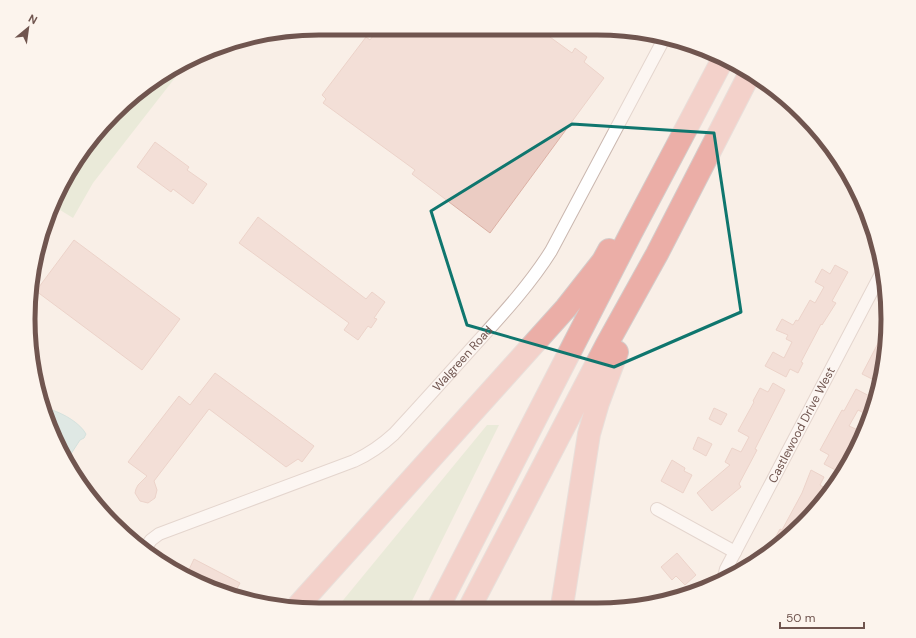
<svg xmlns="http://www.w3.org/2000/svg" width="916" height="638" font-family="'DM Sans',sans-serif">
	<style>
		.green { fill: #d8e5c8 }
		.water { fill: #bee0e0; stroke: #a6d1d0 }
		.building { fill: #ebccc3; stroke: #dbb1a5 }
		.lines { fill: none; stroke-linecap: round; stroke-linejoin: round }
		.minor-casing { stroke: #cab7af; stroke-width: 14 }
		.motorway-casing { stroke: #d4ccca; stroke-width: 24 }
		.minor { stroke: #fff; stroke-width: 12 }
		.motorway { stroke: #ebaea7; stroke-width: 22 }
		.marked { fill: none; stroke: #0f766e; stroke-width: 3; stroke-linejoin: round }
		.labels { text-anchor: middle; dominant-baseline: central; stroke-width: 3.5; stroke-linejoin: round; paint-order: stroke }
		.street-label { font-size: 12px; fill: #70554f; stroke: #fcf4ed }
		.rim { fill: none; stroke: #70554f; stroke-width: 5 }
	</style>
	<rect width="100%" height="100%" fill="#f9efe7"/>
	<!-- green -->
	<path class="green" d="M185,65l-92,118 -20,35 -21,-13 48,-78 58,-50z
		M487,425h12l-91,184 -73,1z"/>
	<!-- water -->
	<path class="water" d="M52,410c12,4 28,13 34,24l-2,4 -4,2 -13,20c-8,-11 -21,-34 -18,-48z"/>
	<!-- building -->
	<path class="building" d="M378,29l165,3 29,21 3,-5 12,9 -3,5 20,16 -114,155 -78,-59 3,-4 -92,-67 3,-4 -4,-4 44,-58 4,3z
		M155,142l34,25 -2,3 20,14 -14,20 -20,-15 -2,3 -34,-25z
		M258,217l108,82 6,-7 13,10 -11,16 3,1 -6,9 -3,-2 -10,14 -14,-10 5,-7 -110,-80z
		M74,240l106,79 -38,51 -106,-79z
		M835,265l13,7 -16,29 4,2 -14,22 -1,-1 -20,38 2,1 -5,10 -8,-4 -4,8 -21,-11 8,-14 11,6 8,-16 -6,-3 2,-4 -12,-5 6,-11 11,6 3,-5 2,1 12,-21 5,3 9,-16 -9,-5 7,-13 8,5z
		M887,326l-5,50 -2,7 -18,-9z
		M215,373l99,73 -12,16 -4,-3 -12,8 -77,-58 -55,72 3,9 -2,8 -7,5 -8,-2 -5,-8 1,-4 2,-4 9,-9 -19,-14 51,-66 11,9z
		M773,383l12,7 -30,59 2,1 -18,34 2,3 -29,24 -15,-18 33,-28 -5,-3 7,-14 9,4 8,-15 -11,-6 16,-29 -1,-1 7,-13 8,4z
		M856,389l19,10 -7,16 -10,-5 -9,16 9,4 -14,27 6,3 -7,14 -19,-10 5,-9 -9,-5 22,-40 2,1z
		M714,408l13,6 -6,11 -12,-6z
		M698,437l14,7 -6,12 -13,-7z
		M672,460l13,8 -1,3 8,4 -9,18 -22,-12z
		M811,470l13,7 -4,8 8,5 -6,11 -1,2 -2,-1 -6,11 -10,12 -34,24 11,-20 2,1 20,-37z
		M677,553l19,22 -11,10 -9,-9 -4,4 -11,-13z
		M194,559l46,24 -7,13 -26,-8 -21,-12z"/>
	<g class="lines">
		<defs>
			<g id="minor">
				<path d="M657,509l78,43"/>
				<path id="s1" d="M144,550l7,-10 8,-6 195,-73c15,-7 27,-15 40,-27 26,-28 52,-57 78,-86 28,-31 57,-62 79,-97l114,-214"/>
				<path id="s2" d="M723,581l3,-12 9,-17 148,-282"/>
			</g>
			<path id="motorway" d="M562,606l27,-172 9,-31 19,-51
				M470,607l137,-263 50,-90 92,-179
				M296,608l270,-300 37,-47 6,-11
				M438,608l193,-375 93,-176"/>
		</defs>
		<!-- minor casing -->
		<use href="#minor" class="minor-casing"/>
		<!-- motorway casing -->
		<use href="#motorway" class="motorway-casing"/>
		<!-- minor -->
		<use href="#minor" class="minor"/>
		<!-- motorway -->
		<use href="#motorway" class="motorway"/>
	</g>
	<!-- marked area -->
	<path d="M0 0H916V638H0ZM572,124l142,9 27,179 -127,55 -147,-42 -36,-114z" fill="#f9efe7" fill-opacity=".55" fill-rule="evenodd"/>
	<path class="marked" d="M572,124l142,9 27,179 -127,55 -147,-42 -36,-114z"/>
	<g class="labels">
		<!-- street labels -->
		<g class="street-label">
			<text stroke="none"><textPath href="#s1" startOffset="381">Walgreen Road</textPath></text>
			<text stroke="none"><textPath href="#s2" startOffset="175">Castlewood Drive West</textPath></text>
		</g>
	</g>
	<!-- crop -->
	<path d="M0 0H916V638H0ZM319 35H597A284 284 0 0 1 881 319V319A284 284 0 0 1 597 603H319A284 284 0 0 1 35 319V319A284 284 0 0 1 319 35Z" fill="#fcf4ed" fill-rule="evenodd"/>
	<path class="rim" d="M319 35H597A284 284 0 0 1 881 319V319A284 284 0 0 1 597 603H319A284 284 0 0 1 35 319V319A284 284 0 0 1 319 35Z"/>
	<!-- north arrow -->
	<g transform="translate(28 28) rotate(29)" stroke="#fcf4ed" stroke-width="3" paint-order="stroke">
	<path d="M0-3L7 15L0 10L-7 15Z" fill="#70554f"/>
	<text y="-6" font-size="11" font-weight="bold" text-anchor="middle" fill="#70554f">N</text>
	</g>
	<!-- scale -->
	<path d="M780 622v6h84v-6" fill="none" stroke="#70554f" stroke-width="2"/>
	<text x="786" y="622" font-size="12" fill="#70554f" stroke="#fcf4ed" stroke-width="3" paint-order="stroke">50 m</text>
</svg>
